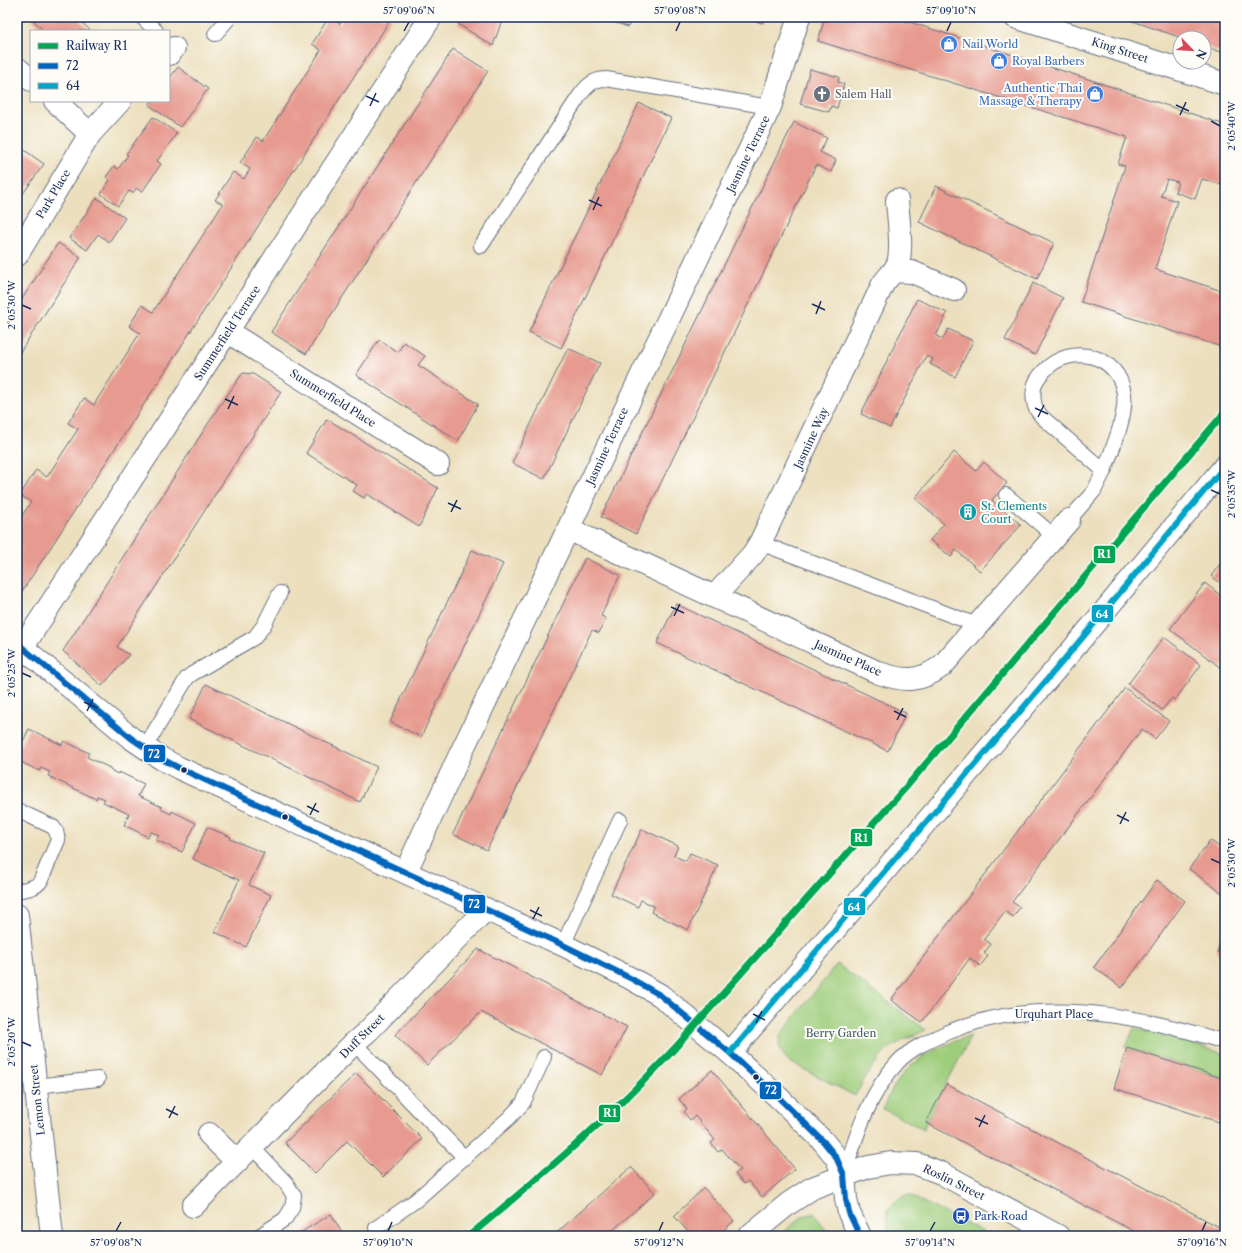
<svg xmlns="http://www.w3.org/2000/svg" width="1242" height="1253" font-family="'Libre Caslon Text',serif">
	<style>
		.green { fill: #9ecd7c; stroke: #5c7e6d }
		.building { fill: #e79b90 }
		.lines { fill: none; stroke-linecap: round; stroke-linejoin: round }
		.service-casing { stroke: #646d7f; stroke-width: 16 }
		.minor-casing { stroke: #646d7f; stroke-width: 24 }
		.tertiary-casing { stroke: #646d7f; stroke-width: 24 }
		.primary-casing { stroke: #646d7f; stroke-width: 24 }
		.service { stroke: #fff; stroke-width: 14 }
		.minor { stroke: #fff; stroke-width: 22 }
		.tertiary { stroke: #fff; stroke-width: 22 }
		.primary { stroke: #fff; stroke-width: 22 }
		.bus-1-casing { stroke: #fdfcf7; stroke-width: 9 }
		.bus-2-casing { stroke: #fdfcf7; stroke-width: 9 }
		.bus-1 { stroke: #0065bd; stroke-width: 6 }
		.bus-2 { stroke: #01a3c8; stroke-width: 6 }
		.rail-1-casing { stroke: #fdfcf7; stroke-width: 10 }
		.rail-1 { stroke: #00a651; stroke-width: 7 }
		.ticks { fill: none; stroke: #1b2f5e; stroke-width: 1.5 }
		.bus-dot { fill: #1b2f5e; stroke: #fdfcf7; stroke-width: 1.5 }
		.labels { text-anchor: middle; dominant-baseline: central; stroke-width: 4; stroke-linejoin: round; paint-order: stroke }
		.shop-label { font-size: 11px; fill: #366cbe; stroke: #fdfcf7; text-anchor: start }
		.street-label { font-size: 11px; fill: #1b2f5e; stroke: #fdfcf7 }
		.worship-label { font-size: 11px; fill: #5b616d; stroke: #fdfcf7; text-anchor: start }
		.culture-label { font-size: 11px; fill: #0d838f; stroke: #fdfcf7; text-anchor: start }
		.park-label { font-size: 11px; fill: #425e67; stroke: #fdfcf7 }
		.transit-label { font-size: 11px; fill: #164399; stroke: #fdfcf7; text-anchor: start }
		.line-badge { stroke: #fdfcf7; stroke-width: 1.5 }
		.badge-label { font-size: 11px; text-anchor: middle; font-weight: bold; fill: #fff }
		.neatline { fill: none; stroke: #1b2f5e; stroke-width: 1.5 }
		.ticks-label { font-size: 10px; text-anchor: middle; fill: #1b2f5e }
	</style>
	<rect width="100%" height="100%" fill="#fdfcf7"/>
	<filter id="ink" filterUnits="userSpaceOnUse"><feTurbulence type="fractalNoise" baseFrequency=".025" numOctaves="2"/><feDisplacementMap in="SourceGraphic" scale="8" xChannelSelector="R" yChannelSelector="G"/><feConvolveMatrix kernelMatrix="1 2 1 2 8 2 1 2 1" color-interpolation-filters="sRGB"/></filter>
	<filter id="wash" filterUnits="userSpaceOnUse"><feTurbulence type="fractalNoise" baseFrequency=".012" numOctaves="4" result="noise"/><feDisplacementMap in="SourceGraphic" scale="16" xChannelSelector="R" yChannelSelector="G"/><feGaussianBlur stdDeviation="0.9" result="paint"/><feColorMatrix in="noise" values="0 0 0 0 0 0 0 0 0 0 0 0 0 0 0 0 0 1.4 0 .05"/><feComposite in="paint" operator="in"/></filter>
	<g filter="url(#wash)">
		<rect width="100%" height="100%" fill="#ecdfbd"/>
		<!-- green -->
		<path class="green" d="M837,964l89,66c-10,5 -28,12 -36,18 -15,12 -26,32 -35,48l-65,-34c-9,-9 -14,-16 -9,-28z
			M1134,1028l42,11 49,15v25l-98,-31h-2z
			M971,1036l-48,93 -40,-20c16,-43 45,-60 88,-73z
			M906,1195h3l82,41h-99c-11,-19 -4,-32 14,-41z
			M814,1213l16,23h-52l25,-20z"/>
		<g id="blocks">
			<!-- building -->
			<path class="building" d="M30,17h46l15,14h-47z
				M329,17l11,7 4,-7h48l-235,367 -140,215v-76l14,-21 -11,-7 16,-25 11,7 31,-48 -10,-6 16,-25 10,7 4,-7 42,-65 -11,-7 13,-21 11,7 70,-108 -8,-4 18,-28 11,7 6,-10 -10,-6 17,-26 6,4 58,-91 -9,-6z
				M461,17h42l-10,29 -35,-22z
				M599,17h32l-3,10z
				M707,17h17l-2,5z
				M744,17h20l-2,6z
				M825,17h69l194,62 137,46v61l-23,-7 -7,20 -20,-7 3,-10 -11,-3 -6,17 16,5 -22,68 70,23v56l-144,-46 44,-136 -7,-2 9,-27 -309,-96z
				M1121,17h104v24l-4,11 -17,-6v-8h-22z
				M453,49l35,22 -182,283 -35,-22z
				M178,67l30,22 -28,38 -31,-22 3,-4h17v-22z
				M810,69l29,8 -1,5 6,2 -7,24 -6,-2 -2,6 -29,-8z
				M639,103l32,15 -110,230 -32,-16z
				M153,117l24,16 -20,28 4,3 -19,28 -6,-4 -3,5 -4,-2 -11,15 -17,-12 9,-14 -4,-3 8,-11 4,3 10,-14 -2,-1z
				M794,122l33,16 -7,14 16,8 -5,12 -15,-7 -180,369 -35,-17z
				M17,145l27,19 -22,31 -5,-3z
				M936,186l118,57 -17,36 -118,-57z
				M97,198l28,20 -16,24 -11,-8 -11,16 -18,-12z
				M58,243l23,14 -64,100v-50z
				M1033,283l30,15 -28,57 -30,-15z
				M917,299l30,14 -11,23 7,3 5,-10 25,12 -18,36 -25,-13 3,-5 -7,-3 -36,72 -29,-14z
				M379,340l19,12 6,-10 21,14 -7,9 60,39 -20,37 -102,-66z
				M568,348l32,15 -56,116 -32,-16z
				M243,373l10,1 28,18 -164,255 12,8 -27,31 -39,-35 157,-246z
				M327,419l111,69 -19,39 -52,-33 -3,4 -11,-7 4,-6 -51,-32z
				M954,452l22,19 8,-9 23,21 -15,17 29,25 -41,46 -24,-21 -5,7 -21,-17 14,-16 -29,-26z
				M472,550l31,14 -82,173 -31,-15z
				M1225,557v29l-14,-10z
				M585,558l35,17 -19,41 5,2 -7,15 -7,-3 -105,220 -34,-16z
				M1205,583l20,16v64l-4,5 -51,-39z
				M676,604l230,109 -18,38 -231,-108z
				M1164,637l37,28 -26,35 -3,-2 -10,12 -34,-26z
				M206,684l171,83 -17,35 -171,-83z
				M1125,688l44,33 -14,18 -13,-10 -130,173 8,5 -7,10 -8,-6 -21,28 7,5 -7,9 4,3 -8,10 -10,-8 -48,64 -31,-22z
				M29,729l33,16 2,-4 25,12 -2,4 23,11v2l8,4 1,-2 25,12 -6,12 24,11 -1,2 10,5 1,-3 24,12 -14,29 -26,-12 3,-5 -8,-3 -3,5 -24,-12 5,-11 -26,-12 2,-3 -8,-3 -1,3 -48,-23 2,-4 -9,-4 -2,3 -22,-11v-7z
				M207,827l24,10 -1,2 34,14 -15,32 22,10 -25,52 -31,-15 24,-52 -46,-21z
				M642,829l36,17 -4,10 12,5 4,-8 28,12 -30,65 -37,-18 3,-6 -13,-6 -3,7 -27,-13z
				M1210,840l15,11v44l-36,-26z
				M1157,880l28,21 -63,87 -28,-21z
				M1225,926v28l-8,-2z
				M478,949l149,78 -25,48 -121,-63 -54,53 -32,-30z
				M1127,1048l98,31v45l-111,-36z
				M712,1070l83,99 -33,28 -14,-16 -4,3 -9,-10 5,-4 -18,-21 -4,3 -7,-9 4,-3 -20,-24 -5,4 -6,-8 3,-3 -8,-10z
				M356,1073l66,66 -39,38 -36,-36 -32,32 -30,-30z
				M946,1084l279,146v6h-82l-217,-113z
				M631,1167l24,26 -49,43h-53z
				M704,1188l30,33 -17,15h-25l-18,-20z
				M331,1214l13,22h-49z"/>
		</g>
	</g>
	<g filter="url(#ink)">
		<use href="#blocks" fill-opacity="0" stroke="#646d7f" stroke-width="1"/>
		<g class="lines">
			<defs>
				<path id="service" d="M142,17l14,14
					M215,34l15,-17
					M481,246l97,-148c7,-10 14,-19 28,-19l164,28
					M1006,495l49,42
					M1069,520l25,-29 10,-20 -62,-54c-3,-4 -6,-7 -7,-11 -2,-6 -2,-12 -1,-18 1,-7 6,-13 11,-18 26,-27 74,-16 79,24 3,22 -12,56 -20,77
					M760,543l217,82
					M145,747l42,-69 5,-4 63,-37 9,-12 16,-32
					M17,810l36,17 3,4 2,9 -18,42c-6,7 -14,7 -23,9
					M563,945l57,-125
					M354,1043l111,115
					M36,1086l62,-7
					M252,1147l34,36 8,13 -2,12 -7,11 -26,17
					M844,1175c12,-39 25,-82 54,-113 12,-13 30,-21 46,-28 91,-40 190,-20 281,8
					M376,1228l39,-27 94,-83 14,-15 21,-46"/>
				<path id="minor" d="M169,54l5,-6
					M17,68l14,12
					M55,101l35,33
					M17,255l73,-121 30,-33
					M894,271l18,1 42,18
					M228,332l210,132
					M568,529l311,144c26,9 41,9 63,-7l127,-146
					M714,597l39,-43 7,-11 123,-259c5,-7 12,-13 15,-21 5,-15 0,-46 -1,-63
					M17,656l414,-639
					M406,871l52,-112 312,-652 29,-90
					M17,915l35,321
					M730,1053l343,-404 152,-183
					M209,1134l28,28
					M193,1206l161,-163 14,-12 118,-122
					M749,1236l39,-32 24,-16 56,-21 23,-4 26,1 24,9 117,63"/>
				<path id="tertiary" d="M17,643l114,95 31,21 17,9 384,177 67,33 30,17 70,58 49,45 44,43 13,16 8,18 2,24 3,14 11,23"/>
				<path id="primary" d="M1015,17l210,67"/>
			</defs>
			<!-- service casing -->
			<use href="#service" class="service-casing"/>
			<!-- minor casing -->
			<use href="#minor" class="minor-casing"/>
			<!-- tertiary casing -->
			<use href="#tertiary" class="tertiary-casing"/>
			<!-- primary casing -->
			<use href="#primary" class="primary-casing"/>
			<!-- service -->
			<use href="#service" class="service"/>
			<!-- minor -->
			<use href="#minor" class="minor"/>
			<!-- tertiary -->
			<use href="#tertiary" class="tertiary"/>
			<!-- primary -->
			<use href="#primary" class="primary"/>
			<defs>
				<path id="bus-1" d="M17,643l114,95 31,21 17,9 384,177 67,33 30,17 70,58 49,45 44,43 13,16 8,18 2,24 3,14 11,23"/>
				<path id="bus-2" d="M730,1053l343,-404 152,-183"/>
			</defs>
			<!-- bus-1 casing -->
			<use href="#bus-1" class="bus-1-casing"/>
			<!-- bus-2 casing -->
			<use href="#bus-2" class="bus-2-casing"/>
			<!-- bus-1 -->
			<use href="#bus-1" class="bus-1"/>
			<!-- bus-2 -->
			<use href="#bus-2" class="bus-2"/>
			<defs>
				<path id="rail-1" d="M469,1236c72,-60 143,-120 206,-188l232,-262 318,-374"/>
			</defs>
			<!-- rail-1 casing -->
			<use href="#rail-1" class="rail-1-casing"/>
			<!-- rail-1 -->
			<use href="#rail-1" class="rail-1"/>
		</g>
	</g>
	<!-- ticks -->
	<path class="ticks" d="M404,31l5,-9M676,31l4,-9M947,31l4,-9M366,96l13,6M1176,105l13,6M370,106l6,-13M1180,115l6,-13M1211,121l9,5M589,200l13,6M593,210l6,-13M812,304l13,6M22,305l9,4M816,314l5,-13M225,399l13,6M1035,408l13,6M228,409l6,-13M1038,417l6,-12M1211,490l9,4M448,503l13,6M451,512l6,-12M671,607l13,6M674,616l6,-12M22,673l9,4M84,702l13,6M87,711l6,-12M894,711l12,6M897,720l6,-12M307,806l12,6M310,815l6,-12M1117,815l12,6M1120,824l6,-12M1211,859l9,4M530,910l12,6M533,919l6,-12M753,1014l12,6M756,1023l6,-12M22,1042l9,4M166,1109l12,6M169,1118l6,-12M975,1118l13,6M979,1127l6,-12M116,1231l5,-9M388,1231l4,-9M659,1231l4,-9M930,1231l5,-9M1202,1231l4,-9"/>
	<!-- icons -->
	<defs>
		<symbol id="shop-disc" viewBox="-11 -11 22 22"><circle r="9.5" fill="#3f7fe0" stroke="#fdfcf7"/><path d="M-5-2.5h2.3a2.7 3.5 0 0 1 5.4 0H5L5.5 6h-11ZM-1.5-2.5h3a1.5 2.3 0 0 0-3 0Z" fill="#fff"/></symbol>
		<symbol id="church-disc" viewBox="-11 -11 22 22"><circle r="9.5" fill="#6b7280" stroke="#fdfcf7"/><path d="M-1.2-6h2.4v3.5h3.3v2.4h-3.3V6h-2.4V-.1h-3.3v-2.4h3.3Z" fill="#fff"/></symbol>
		<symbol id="building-disc" viewBox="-11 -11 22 22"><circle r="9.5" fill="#0f9aa8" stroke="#fdfcf7"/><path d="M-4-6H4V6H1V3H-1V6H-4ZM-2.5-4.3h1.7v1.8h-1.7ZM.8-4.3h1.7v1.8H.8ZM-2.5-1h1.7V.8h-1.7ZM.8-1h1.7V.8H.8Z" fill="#fff"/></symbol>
		<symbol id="bus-disc" viewBox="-11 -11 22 22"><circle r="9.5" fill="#1a4fb4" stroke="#fdfcf7"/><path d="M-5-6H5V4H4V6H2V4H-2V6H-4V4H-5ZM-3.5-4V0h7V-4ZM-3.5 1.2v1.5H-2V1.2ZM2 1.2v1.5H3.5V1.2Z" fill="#fff"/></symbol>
	</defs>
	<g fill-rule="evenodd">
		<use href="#shop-disc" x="939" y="34" width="20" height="20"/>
		<use href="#shop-disc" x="989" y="51" width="20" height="20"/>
		<use href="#church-disc" x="812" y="84" width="20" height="20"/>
		<use href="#shop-disc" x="1085" y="84" width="20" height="20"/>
		<use href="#building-disc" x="958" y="502" width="20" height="20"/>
		<use href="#bus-disc" x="951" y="1206" width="20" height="20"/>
	</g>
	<!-- markers -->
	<g class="bus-dot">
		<circle cx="184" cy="770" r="3.5"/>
		<circle cx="285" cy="817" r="3.5"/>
		<circle cx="756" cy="1077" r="3.5"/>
	</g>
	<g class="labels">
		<!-- shop labels -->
		<g class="shop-label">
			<text x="962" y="44">Nail World</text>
			<text x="1012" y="61">Royal Barbers</text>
			<text x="1082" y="88" text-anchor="end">Authentic Thai<tspan x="1082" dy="13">Massage &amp; Therapy</tspan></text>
		</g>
		<!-- street labels -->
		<g class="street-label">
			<text transform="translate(1120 50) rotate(18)">King Street</text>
			<text transform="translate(748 154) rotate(-64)">Jasmine Terrace</text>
			<text transform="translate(53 194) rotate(-59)">Park Place</text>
			<text transform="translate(227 333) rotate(-57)">Summerfield Terrace</text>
			<text transform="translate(333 398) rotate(32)">Summerfield Place</text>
			<text transform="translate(811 438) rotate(-65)">Jasmine Way</text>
			<text transform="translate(607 446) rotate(-65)">Jasmine Terrace</text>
			<text transform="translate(848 658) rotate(24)">Jasmine Place</text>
			<text x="1054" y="1014">Urquhart Place</text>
			<text transform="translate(362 1036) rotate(-45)">Duff Street</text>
			<text transform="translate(37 1100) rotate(-96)">Lemon Street</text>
			<text transform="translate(954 1182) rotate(26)">Roslin Street</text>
		</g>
		<!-- worship labels -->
		<g class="worship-label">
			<text x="835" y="94">Salem Hall</text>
		</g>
		<!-- culture labels -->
		<g class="culture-label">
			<text x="981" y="506">St. Clements<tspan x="981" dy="13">Court</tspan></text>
		</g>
		<!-- park labels -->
		<g class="park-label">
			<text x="841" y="1033">Berry Garden</text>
		</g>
		<!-- transit labels -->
		<g class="transit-label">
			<text x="974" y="1216">Park Road</text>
		</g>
	</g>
	<g class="line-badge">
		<rect x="1093" y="545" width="23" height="19" rx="4" fill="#00a651"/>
		<rect x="1091" y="604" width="23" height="19" rx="4" fill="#01a3c8"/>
		<rect x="143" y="744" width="23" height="19" rx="4" fill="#0065bd"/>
		<rect x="850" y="828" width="23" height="19" rx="4" fill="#00a651"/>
		<rect x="463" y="894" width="23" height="20" rx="4" fill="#0065bd"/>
		<rect x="843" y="897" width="23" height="19" rx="4" fill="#01a3c8"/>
		<rect x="759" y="1081" width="23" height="19" rx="4" fill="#0065bd"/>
		<rect x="598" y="1104" width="23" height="19" rx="4" fill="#00a651"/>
	</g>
	<g class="badge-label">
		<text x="1104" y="558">R1</text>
		<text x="1102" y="618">64</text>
		<text x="154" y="758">72</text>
		<text x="861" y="842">R1</text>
		<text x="474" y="908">72</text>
		<text x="854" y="911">64</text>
		<text x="771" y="1094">72</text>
		<text x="610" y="1117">R1</text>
	</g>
	<!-- margin -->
	<rect width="1242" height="1253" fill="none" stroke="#fdfcf7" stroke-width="44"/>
	<!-- legend -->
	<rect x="30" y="30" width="140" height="72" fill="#fdfcf7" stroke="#a3aaba"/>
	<rect x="38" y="43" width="20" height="6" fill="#00a651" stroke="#a3aaba"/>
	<text x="66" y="50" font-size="12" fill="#1b2f5e">Railway R1</text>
	<rect x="38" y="63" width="20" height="6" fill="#0065bd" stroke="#a3aaba"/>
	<text x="66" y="70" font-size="12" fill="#1b2f5e">72</text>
	<rect x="38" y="83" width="20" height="6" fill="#01a3c8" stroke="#a3aaba"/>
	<text x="66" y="90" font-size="12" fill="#1b2f5e">64</text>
	<!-- north arrow -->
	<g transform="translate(1192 50) rotate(115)"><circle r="19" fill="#fdfcf7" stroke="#a3aaba"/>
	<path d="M0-3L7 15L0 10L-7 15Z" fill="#d1495b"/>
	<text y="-6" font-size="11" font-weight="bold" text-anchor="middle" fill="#1b2f5e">N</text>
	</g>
	<rect x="22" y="22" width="1198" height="1209" class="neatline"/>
	<g class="ticks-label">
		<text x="409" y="14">57°09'06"N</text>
		<text x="680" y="14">57°09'08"N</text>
		<text x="951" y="14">57°09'10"N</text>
		<text transform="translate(1231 126) rotate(-90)" y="4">2°05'40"W</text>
		<text transform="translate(11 305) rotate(-90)" y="4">2°05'30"W</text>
		<text transform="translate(1231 494) rotate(-90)" y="4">2°05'35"W</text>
		<text transform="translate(11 673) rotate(-90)" y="4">2°05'25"W</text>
		<text transform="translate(1231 863) rotate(-90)" y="4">2°05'30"W</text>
		<text transform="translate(11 1042) rotate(-90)" y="4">2°05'20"W</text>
		<text x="116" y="1246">57°09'08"N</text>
		<text x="388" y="1246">57°09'10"N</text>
		<text x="659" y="1246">57°09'12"N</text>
		<text x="930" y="1246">57°09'14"N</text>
		<text x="1202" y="1246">57°09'16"N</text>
	</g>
</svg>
